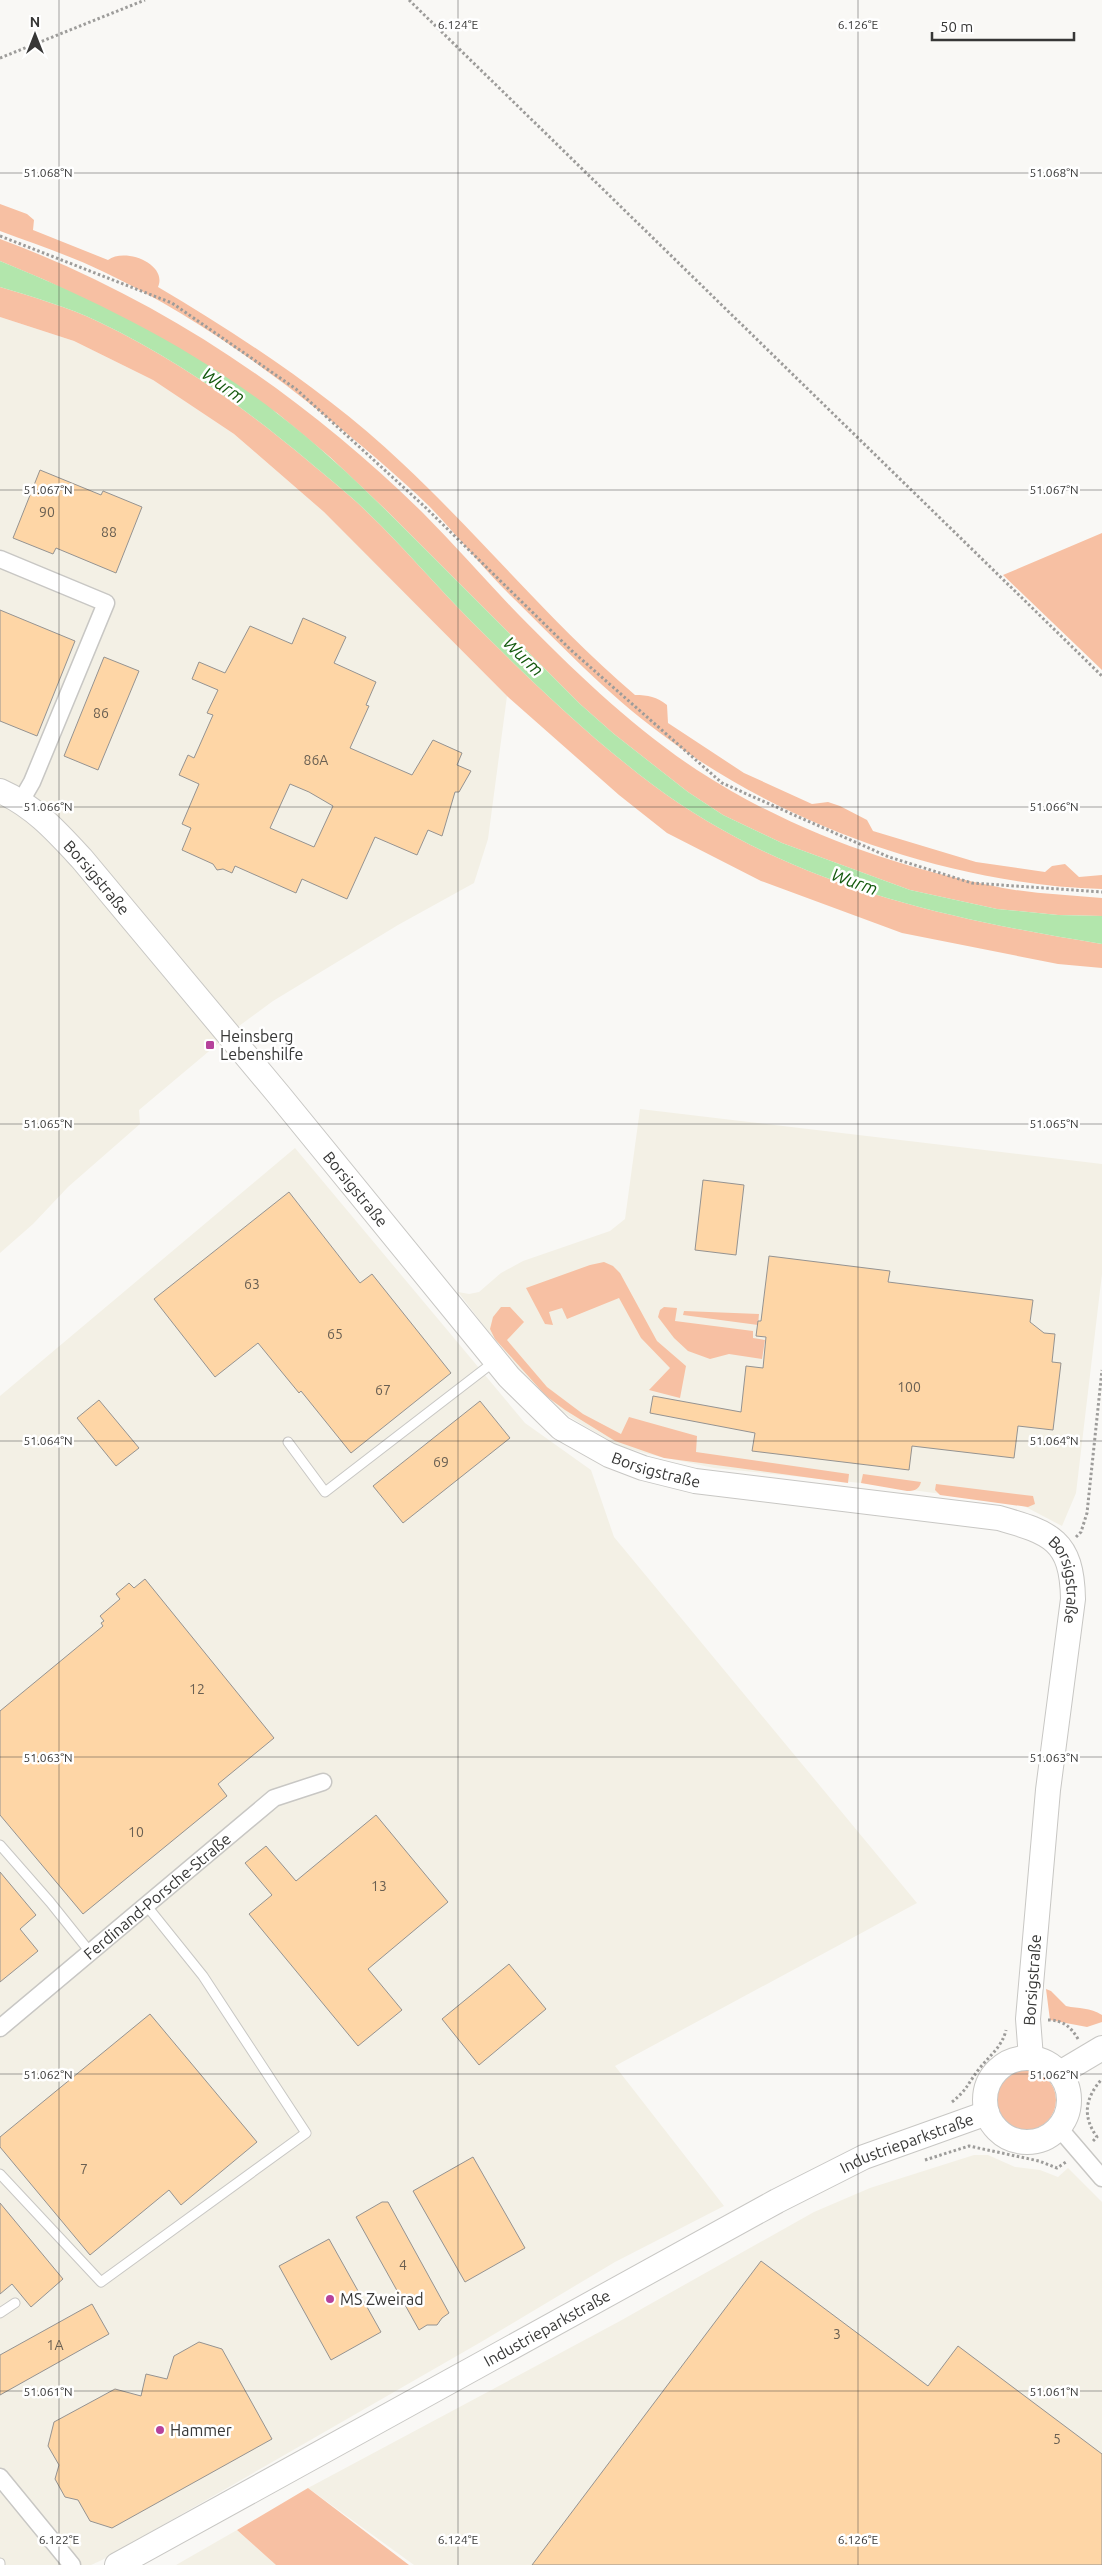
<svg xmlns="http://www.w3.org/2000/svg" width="1102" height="2565" font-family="Ubuntu,sans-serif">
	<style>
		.built { fill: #f3f0e5 }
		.green { fill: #f7c0a3 }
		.water { fill: #b2e6ac }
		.building { fill: #fed6a6; stroke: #959391; fill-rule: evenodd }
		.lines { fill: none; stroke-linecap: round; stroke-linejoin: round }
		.lane-casing { stroke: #c8c7c4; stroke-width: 11 }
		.street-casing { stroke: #c8c7c4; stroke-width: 19 }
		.secondary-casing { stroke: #c8c7c4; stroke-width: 26 }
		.path { stroke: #9d9c9a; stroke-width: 3; stroke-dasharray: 2.5 2.5; stroke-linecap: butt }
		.lane { stroke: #fff; stroke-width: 9 }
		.street { stroke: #fff; stroke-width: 16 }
		.secondary { stroke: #fff; stroke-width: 24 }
		.ticks { fill: none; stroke: #373736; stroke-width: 1; stroke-opacity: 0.45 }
		.poi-dot { fill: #b6429b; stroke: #fff; stroke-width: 2 }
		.labels { text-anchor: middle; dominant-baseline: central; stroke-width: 5; stroke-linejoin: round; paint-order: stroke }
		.number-label { font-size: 14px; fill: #695f52 }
		.street-label { font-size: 16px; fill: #373736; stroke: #fff }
		.poi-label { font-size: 16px; fill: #373736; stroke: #fff; text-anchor: start }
		.water-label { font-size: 18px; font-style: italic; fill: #145a0e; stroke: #fff }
		.ticks-label { font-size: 12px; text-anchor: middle; fill: #373736; stroke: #fff; stroke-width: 5; stroke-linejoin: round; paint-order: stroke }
	</style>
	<rect width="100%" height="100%" fill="#f9f8f5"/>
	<!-- built -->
	<path class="built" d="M0,317l74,24 79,39 81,54 90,78 183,184 -19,143 -14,44 -76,42 -125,76 -34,25 -100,84 1,14 -72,63 -35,37 -33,29z
		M640,1109l462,55v110l-26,219 -14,33 -40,-21 -161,-22 -147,-15 -66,-14 -29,-8 -46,-27 -29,-21 -20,-20 -66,-86 11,2 10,-2 22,-19 22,-12 87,-30 15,-12z
		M295,1148l230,275 66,47 23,67 303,366 -302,163 109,140 -109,56 -134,80 -379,218 -11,5h-91v-1169z
		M974,2155h14l27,12 25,3 18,7 10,-9 34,34v363h-688l-106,-77 312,-167 194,-109 56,-24z
		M237,2530l39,35h-100z"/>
	<!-- green -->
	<path class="green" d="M0,204l27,10 7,6 -1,10 75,30c17,-13 60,4 50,27 86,51 171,107 244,176 80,75 149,160 233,232 13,0 22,2 32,10l1,18 76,50 68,31 16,-2 12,4 27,14 6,11 103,31 69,10 7,-6 13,-2 14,13 23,-2v14c-153,-5 -319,-63 -442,-156 -54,-40 -102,-91 -150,-138 -28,-28 -53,-60 -80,-88 -17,-17 -36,-33 -54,-49 -83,-71 -173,-139 -272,-186 -33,-16 -69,-28 -104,-41z
		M0,239c159,59 302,155 423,274 33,33 63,68 95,101 55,56 114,113 179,156 92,60 199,98 306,118 33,6 66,7 99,10v18l-44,-1 -61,-6 -87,-19 -128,-47 -59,-28 -35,-23 -74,-58 -34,-30 -194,-194 -56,-53 -53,-44 -160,-98 -72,-35 -45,-19z
		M0,287c33,10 68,20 99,35 76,36 145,85 208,138 20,17 42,34 60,52 37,35 69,74 105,110 57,57 116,114 181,163 133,99 289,133 449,159v24l-44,-4 -156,-31 -141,-52 -94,-48 -48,-38 -112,-99 -183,-184 -90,-78 -81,-54 -79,-39 -74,-24z
		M1102,533v137l-99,-95z
		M604,1262l9,4 7,7 37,68 29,25 -6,32 -31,-8 21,-22 -29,-30 -22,-40 -52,21 -5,-11 -13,4 4,13 -8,-1 -19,-36 64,-23z
		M501,1307h9l14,15 -17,18 40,47 36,27 38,20 8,-17 68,19 -1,16 153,22 -1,9 -184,-25 -49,-17 -50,-31 -19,-14 -51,-57 -5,-10 3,-12z
		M664,1307l13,1 -2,13 78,10v7l12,2 -3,19 -33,-5 -19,5 -22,-8 -14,-13 -16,-21 2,-7z
		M684,1311l75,3 -1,11 -75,-10z
		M863,1474l58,8c-2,8 -7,9 -14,9l-46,-8z
		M936,1484l97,12 2,8 -7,3 -88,-12 -5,-5z
		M1046,1989l5,2 15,15c13,3 24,1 36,9v7l-15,5 -37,-7z
		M996 2100a30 30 0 1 1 60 0a30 30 0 1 1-60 0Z
		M308,2488l101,77h-133l-39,-35z"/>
	<!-- water -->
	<path class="water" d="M0,261c98,40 194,88 278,153 56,43 105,93 155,143 49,49 98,98 147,147l34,30 74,58 35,23 59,28 128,47 87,19 61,6 44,1v28c-160,-26 -316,-60 -449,-159 -65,-49 -124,-106 -181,-163 -36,-36 -68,-75 -105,-110 -18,-18 -40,-35 -60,-52 -63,-53 -132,-102 -208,-138 -31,-15 -66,-25 -99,-35z"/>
	<!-- building -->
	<path class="building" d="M40,470l61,25 2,-4 39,16 -26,66 -60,-25 -3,6 -40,-16z
		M0,610l75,31 -38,95 -37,-15z
		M303,618l43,19 -12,26 42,19 -10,23 3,1 -19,42 62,27 21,-35 29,13 -5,12 14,6 -12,21h-4l-13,44 -14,-6 -11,25 -42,-18 -28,62 -45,-20 -6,14 -61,-27 -3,7 -9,-4 -6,1 -4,-6 -31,-14 9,-22 -9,-4 17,-40 -20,-9 9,-20 6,3 19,-43 -6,-2 11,-23 -26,-11 7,-17 26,11 25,-47 42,18zM290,784l19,8 24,14 -19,41 -44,-19z
		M104,657l35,14 -41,99 -34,-14z
		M703,1180l41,5 -8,70 -41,-5z
		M289,1192l71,91 12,-9 79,99 -100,80 -50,-62 -2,2 -41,-50 -43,34 -61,-78z
		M769,1256l121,15 -2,11 145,18 -3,22 14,11 11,1 -3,28 9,1 -8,67 -35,-4 -4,32 -102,-12 -3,24 -157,-19 3,-18 -105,-20 3,-17 88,16 5,-46 17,2 3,-31 -10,-1 2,-15h3z
		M99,1400l40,48 -23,18 -39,-48z
		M480,1401l30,37 -107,85 -30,-37z
		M145,1579l129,159 -56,46 9,12 -144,118 -83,-99v-104l103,-85 -2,-3 3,-2 -4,-5 20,-17 -4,-5 13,-11 5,5z
		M376,1815l72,87 -80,67 34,41 -44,36 -109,-132 23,-19 -27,-32 21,-17 30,35z
		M0,1872l36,43 -16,14 18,22 -38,31z
		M509,1964l37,45 -67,56 -37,-46z
		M150,2014l107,128 -76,63 -12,-15 -79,65 -90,-108v-10z
		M473,2157l52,91 -60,34 -52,-91z
		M382,2202h6l61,111 -7,5 -5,7h-10l-8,5 -63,-113z
		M0,2203l63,76 -32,28 -19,-23 -12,10z
		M329,2239l52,93 -50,28 -52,-94z
		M761,2261l167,125 30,-40 144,108v111h-570z
		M92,2304l17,30 -109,61v-40z
		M199,2342l23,7 50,90 -160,89 -22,-7 -12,-21 -13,-3 -10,-18 4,-14 -11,-19 6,-24 61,-33 26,7 5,-22 21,5 7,-23z"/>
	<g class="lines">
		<defs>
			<path id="lane" d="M288,1442l37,50 170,-131
				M0,1845l50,57 40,50
				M0,2174l101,108 205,-149 -103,-157 -57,-71
				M0,2313l15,-10
				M0,2563v2"/>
			<g id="street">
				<path d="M0,559l106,44 -74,179 -11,19"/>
				<path id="s1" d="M0,2028l274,-230 49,-16"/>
				<path d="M1059,2128l43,50"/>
				<path d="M0,2477l72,88"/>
			</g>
			<g id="secondary">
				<path id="s2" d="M0,791c34,15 57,41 82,68l197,236 230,282 52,51 48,27 34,13 52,13 304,37c52,15 73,22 74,81l-25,191 -20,229 3,39"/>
				<circle cx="1027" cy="2100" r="42"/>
				<path d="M1060,2073l42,-25"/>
				<path id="s3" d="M117,2565l660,-364 87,-44 123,-44"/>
			</g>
		</defs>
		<!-- lane casing -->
		<use href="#lane" class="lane-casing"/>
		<!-- street casing -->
		<use href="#street" class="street-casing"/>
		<!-- secondary casing -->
		<use href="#secondary" class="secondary-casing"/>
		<!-- path -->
		<path class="path" d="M409,0l693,676
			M0,58l145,-58
			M0,236l172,67 124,86 128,117 148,145 150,132 167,74 83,26 130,9
			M1076,1537l5,-5 6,-19 15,-143
			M1048,2020c15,0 23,7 30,19
			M952,2102c16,-13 16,-19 27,-33 11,-14 23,-22 27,-39
			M1093,2141l4,-4c-15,-21 -12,-39 5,-58
			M925,2160l44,-14 70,15 18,7 9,-6"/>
		<!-- lane -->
		<use href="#lane" class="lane"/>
		<!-- street -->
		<use href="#street" class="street"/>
		<!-- secondary -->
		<use href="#secondary" class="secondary"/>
	</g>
	<!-- ticks -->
	<path class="ticks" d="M59,0v2565M458,0v2565M858,0v2565M0,173h1102M0,490h1102M0,807h1102M0,1124h1102M0,1441h1102M0,1757h1102M0,2074h1102M0,2391h1102"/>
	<!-- markers -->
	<g class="poi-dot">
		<rect x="205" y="1040" width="10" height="10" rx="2.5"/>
		<circle cx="330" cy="2299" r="5"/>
		<circle cx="160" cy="2430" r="5"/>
	</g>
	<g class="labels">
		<!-- number labels -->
		<g class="number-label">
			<text x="47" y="512">90</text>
			<text x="109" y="532">88</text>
			<text x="101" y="713">86</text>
			<text x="316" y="760">86A</text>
			<text x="252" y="1284">63</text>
			<text x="335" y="1334">65</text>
			<text x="909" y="1387">100</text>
			<text x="383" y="1390">67</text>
			<text x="441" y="1462">69</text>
			<text x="197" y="1689">12</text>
			<text x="136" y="1832">10</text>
			<text x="379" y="1886">13</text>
			<text x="84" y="2169">7</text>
			<text x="403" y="2265">4</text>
			<text x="837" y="2334">3</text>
			<text x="55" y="2345">1A</text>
			<text x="1057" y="2439">5</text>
		</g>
		<!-- street labels -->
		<g class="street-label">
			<text stroke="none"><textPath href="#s2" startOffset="131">Borsigstraße</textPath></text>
			<text stroke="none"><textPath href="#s2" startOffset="536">Borsigstraße</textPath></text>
			<text stroke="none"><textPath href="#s2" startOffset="956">Borsigstraße</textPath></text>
			<text stroke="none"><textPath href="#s2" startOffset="1405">Borsigstraße</textPath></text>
			<text stroke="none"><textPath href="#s1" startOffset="205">Ferdinand-Porsche-Straße</textPath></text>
			<text transform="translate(1032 1980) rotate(-86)">Borsigstraße</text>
			<text stroke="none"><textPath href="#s3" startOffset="896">Industrieparkstraße</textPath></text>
			<text stroke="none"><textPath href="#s3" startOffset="491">Industrieparkstraße</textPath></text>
		</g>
		<!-- poi labels -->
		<g class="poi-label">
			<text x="220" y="1036">Heinsberg<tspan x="220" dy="18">Lebenshilfe</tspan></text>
			<text x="340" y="2299">MS Zweirad</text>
			<text x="170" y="2430">Hammer</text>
		</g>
		<!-- water labels -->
		<g class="water-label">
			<text transform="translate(224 385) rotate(35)">Wurm</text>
			<text transform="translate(524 656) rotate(44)">Wurm</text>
			<text transform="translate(855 881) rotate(20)">Wurm</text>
		</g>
	</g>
	<g class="ticks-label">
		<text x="458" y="29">6.124°E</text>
		<text x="858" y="29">6.126°E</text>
		<text x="48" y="177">51.068°N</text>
		<text x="1054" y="177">51.068°N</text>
		<text x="48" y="494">51.067°N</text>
		<text x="1054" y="494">51.067°N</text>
		<text x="48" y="811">51.066°N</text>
		<text x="1054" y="811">51.066°N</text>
		<text x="48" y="1128">51.065°N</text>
		<text x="1054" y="1128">51.065°N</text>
		<text x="48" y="1445">51.064°N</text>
		<text x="1054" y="1445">51.064°N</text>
		<text x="48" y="1762">51.063°N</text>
		<text x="1054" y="1762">51.063°N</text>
		<text x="48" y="2079">51.062°N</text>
		<text x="1054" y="2079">51.062°N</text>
		<text x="48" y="2396">51.061°N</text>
		<text x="1054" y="2396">51.061°N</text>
		<text x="59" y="2544">6.122°E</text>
		<text x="458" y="2544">6.124°E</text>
		<text x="858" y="2544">6.126°E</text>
	</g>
	<!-- north arrow -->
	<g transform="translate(35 35)" stroke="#ffffff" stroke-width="4" paint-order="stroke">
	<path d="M0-4L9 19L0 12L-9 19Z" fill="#373736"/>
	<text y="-8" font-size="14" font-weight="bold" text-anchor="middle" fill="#373736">N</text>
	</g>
	<!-- scale -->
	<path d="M932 32v8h142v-8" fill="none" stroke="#373736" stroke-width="2.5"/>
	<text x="940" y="32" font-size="15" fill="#373736" stroke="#ffffff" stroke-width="4" paint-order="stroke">50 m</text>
</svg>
